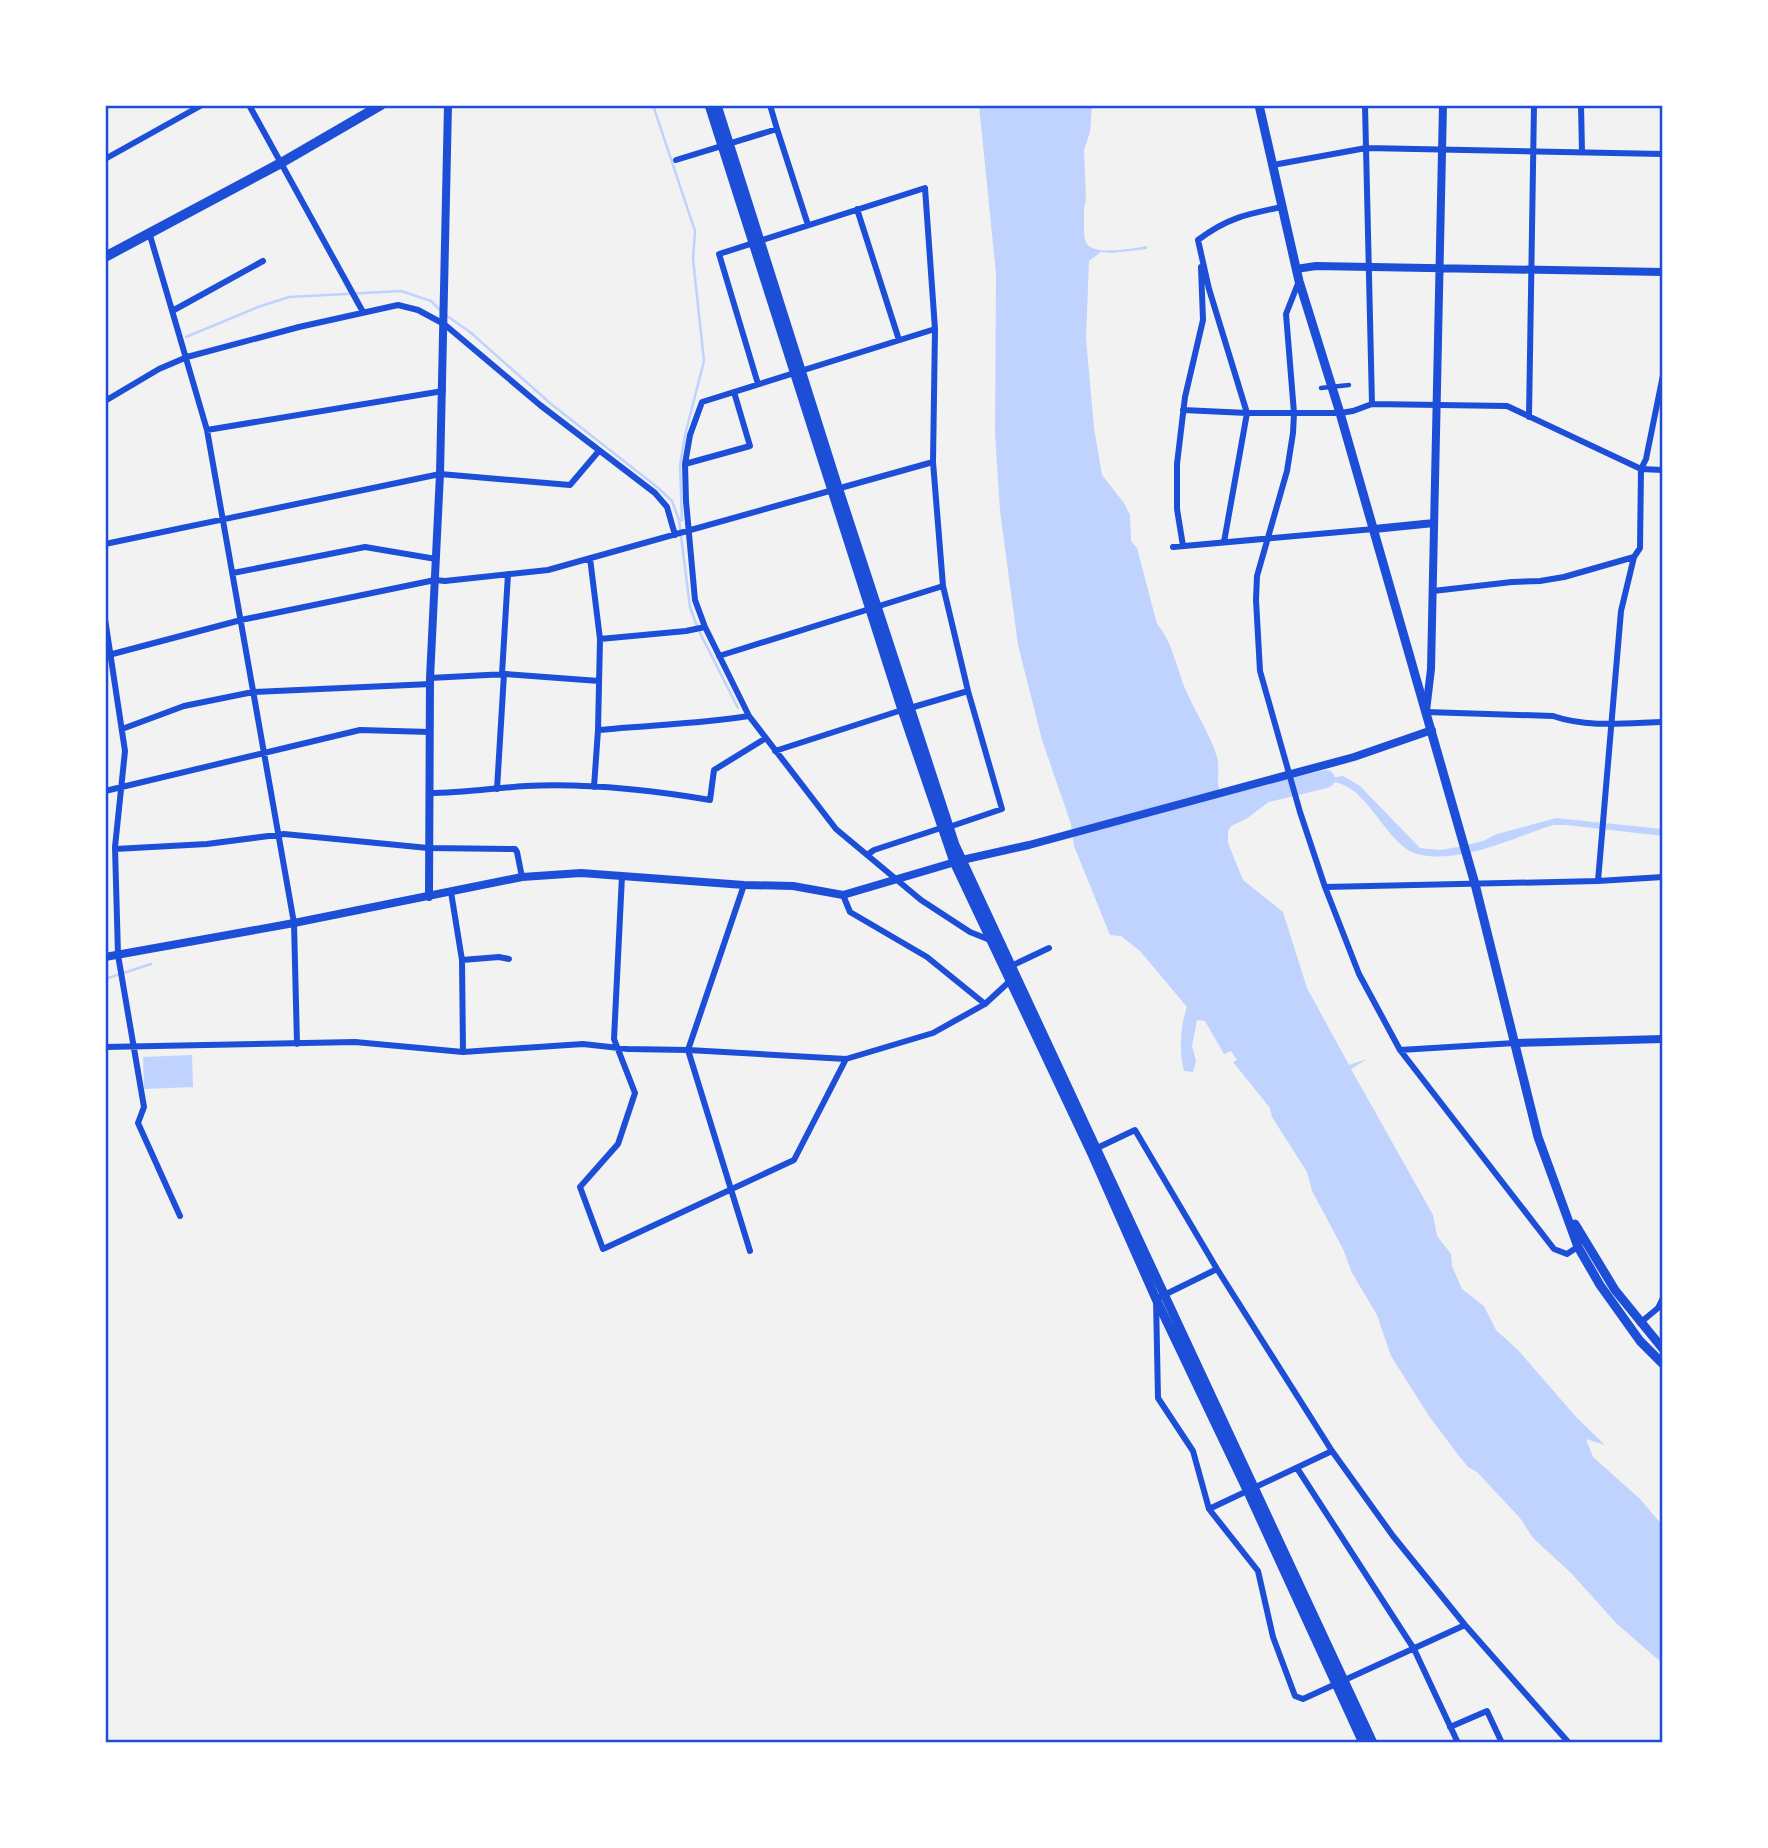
<svg xmlns="http://www.w3.org/2000/svg" width="1768" height="1848" font-family="'Fira Sans Condensed',sans-serif">
	<style>
		.water { fill: #bfd3fe }
		.lines { fill: none; stroke-linecap: round; stroke-linejoin: round }
		.stream { stroke: #bfd3fe; stroke-width: 2.5 }
		.river { stroke: #bfd3fe; stroke-width: 18 }
		.pedestrian { stroke: #1d4ed8; stroke-width: 4.5 }
		.minor { stroke: #1d4ed8; stroke-width: 6 }
		.tertiary { stroke: #1d4ed8; stroke-width: 8 }
		.secondary { stroke: #1d4ed8; stroke-width: 9 }
		.trunk { stroke: #1d4ed8; stroke-width: 10 }
		.neatline { fill: none; stroke: #1d4ed8; stroke-width: 2.5 }
	</style>
	<rect width="100%" height="100%" fill="#f2f2f2"/>
	<!-- water -->
	<path class="water" d="M979,105h113l-2,27 -6,18 2,50c-3,8 -2,18 -2,27 0,5 0,13 3,17 8,12 47,4 60,2v3l-35,4 -11,-1 -12,9 -3,77 8,90 8,47 22,28 6,12 1,26 6,7 20,76c16,18 20,47 30,69 10,22 23,41 30,64 4,13 -4,32 8,41 12,8 30,0 42,-2l3,5 -24,18 -15,7 -3,5v12l15,37 40,32 24,76 42,77 18,-6 -16,10 82,146 4,21 14,18 1,12 10,23 22,17 12,24 22,20 59,68 28,27 -19,-6 7,18 47,42 23,27v138l-47,-41 -45,-50 -38,-35 -13,-20 -43,-46 -9,-5 -12,-15 -27,-36 -38,-60 -14,-41 -25,-42 -9,-24 -31,-58 -5,-19 -35,-55 -2,-9 -37,-46 4,-2 -6,-9 -7,3 -19,-33 -8,-1 -5,26 4,15 -3,11 -9,-1c-5,-19 -4,-45 3,-64l-47,-56 -19,-15 -11,-1 -36,-89 -3,-22 -29,-84 -24,-95 -18,-134 -5,-78 1,-159z
		M1343,776l17,10 60,62 20,2 18,-3 25,-6 14,-7 59,-16 107,11v7l-97,-11h-13c-41,13 -93,40 -136,29 -29,-8 -49,-65 -79,-71 -9,-2 -23,4 -32,6l-2,-6z
		M192,1055l1,32 -49,2 -1,-32z"/>
	<g class="lines">
		<!-- stream -->
		<path class="stream" d="M653,105l42,126 -2,28 11,102 -19,74 -5,30 2,55h-3l11,87 8,22 40,79
			M186,337l72,-30 31,-10 112,-6 30,10 13,13 26,18 81,72 106,83 15,14 7,19
			M105,979l46,-15"/>
		<!-- river -->
		<path class="river" d="M1214,806l112,-27"/>
		<!-- pedestrian -->
		<path class="pedestrian" d="M1321,388l28,-3"/>
		<!-- minor -->
		<path class="minor" d="M249,105l114,207
			M770,105l7,24
			M1365,105l7,299
			M1581,105l1,47
			M105,159l97,-54
			M676,160l101,-31 31,96
			M1273,165l93,-17 297,6
			M857,209l42,131
			M149,232l58,198 87,493 3,121
			M1299,281l-13,33 8,99 -1,20 -6,38 -30,105 -1,24 4,71 40,141 25,75 34,87 41,76 154,199 13,5 12,-8
			M174,310l89,-49
			M935,329l-233,73 -12,33 -5,29 1,37 9,99 10,27 44,89 87,113 85,71 49,32 20,8
			M758,384l-39,-130 206,-66 10,141 -2,133 10,124 25,105 34,118 -53,18
			M105,401l54,-32 28,-12 112,-30 99,-22 20,5 26,14 96,81 115,88 12,14 8,28
			M1183,410l64,3h93l13,-2 19,-7 135,2 134,63 22,1
			M1529,417l5,-312
			M207,430l236,-39
			M685,464l65,-18 -16,-54
			M1224,542l23,-129 -38,-124 -11,-49c29,-22 49,-26 84,-33
			M105,544l335,-70 130,11 28,-33
			M1183,546l-6,-37v-45l8,-67 18,-77 -2,-53
			M1173,547l201,-18
			M590,558l10,81 -2,91 -4,57
			M233,573l132,-26 71,12
			M1433,591l79,-9 28,-1 24,-4 70,-20
			M105,619l20,132 -10,96 3,108 26,152 -6,16 42,93
			M600,639l86,-8 19,-4
			M105,656l136,-36 194,-40 10,1 103,-11 385,-108
			M719,656l224,-70
			M502,674l6,-100
			M430,678l76,-4 93,7
			M910,708l58,-17
			M1426,712l127,4c34,12 75,7 110,6
			M122,729l62,-23 69,-14 178,-8
			M598,730c51,-5 101,-6 151,-14
			M775,751l127,-41
			M497,789l7,-115
			M105,791l255,-61 70,2
			M429,793c33,0 65,-5 97,-7 61,-3 125,4 184,14l4,-30 52,-32
			M115,849l92,-5 77,-10 144,14 87,1 2,3 5,25
			M867,855l7,-5 67,-22
			M622,876l-8,163 21,54 -17,51 -38,43 23,62 191,-89 52,-101
			M1598,881l23,-270 13,-54 6,-9 1,-79 5,-10 17,-84
			M744,885l-56,165 62,201
			M1325,887l273,-6 65,-4
			M451,892l11,68 1,92
			M843,895l7,17 77,45 58,47
			M462,960l37,-3 10,2
			M1009,967l40,-19
			M105,1047l250,-5 108,10 120,-8 45,5 60,1 158,9 87,-26 52,-29 25,-23
			M1400,1050l115,-7
			M1095,1149l40,-19 82,139 115,182 61,85 72,89 104,118
			M1217,1269l-61,30 2,99 35,53 16,58 49,62 15,66 22,59 8,3 162,-74
			M1640,1323l18,-15 5,-10
			M1297,1468l117,181 44,94
			M1209,1509l123,-58
			M1450,1727l37,-16 15,32"/>
		<!-- tertiary -->
		<path class="tertiary" d="M1296,269l20,-3 347,6
			M1374,529l60,-6
			M1426,711l5,-42 12,-564
			M429,897l1,-219 10,-204 8,-369
			M105,957l189,-34 228,-46 59,-4 163,12 49,1 50,9 119,-35 67,-15 325,-88 78,-27
			M1515,1043l148,-4"/>
		<!-- secondary -->
		<path class="secondary" d="M709,105l193,605 52,152 137,290 65,147 92,193 115,251
			M717,105l122,385 116,355 418,898
			M1259,105l40,176 41,132 135,471 63,253 40,110 22,38 40,56 23,23
			M1575,1224l40,66 48,59"/>
		<!-- trunk -->
		<path class="trunk" d="M105,257l176,-94 100,-58"/>
	</g>
	<!-- border -->
	<rect width="1768" height="1848" fill="none" stroke="#ffffff" stroke-width="214"/>
	<rect x="107" y="107" width="1554" height="1634" class="neatline"/>
</svg>
